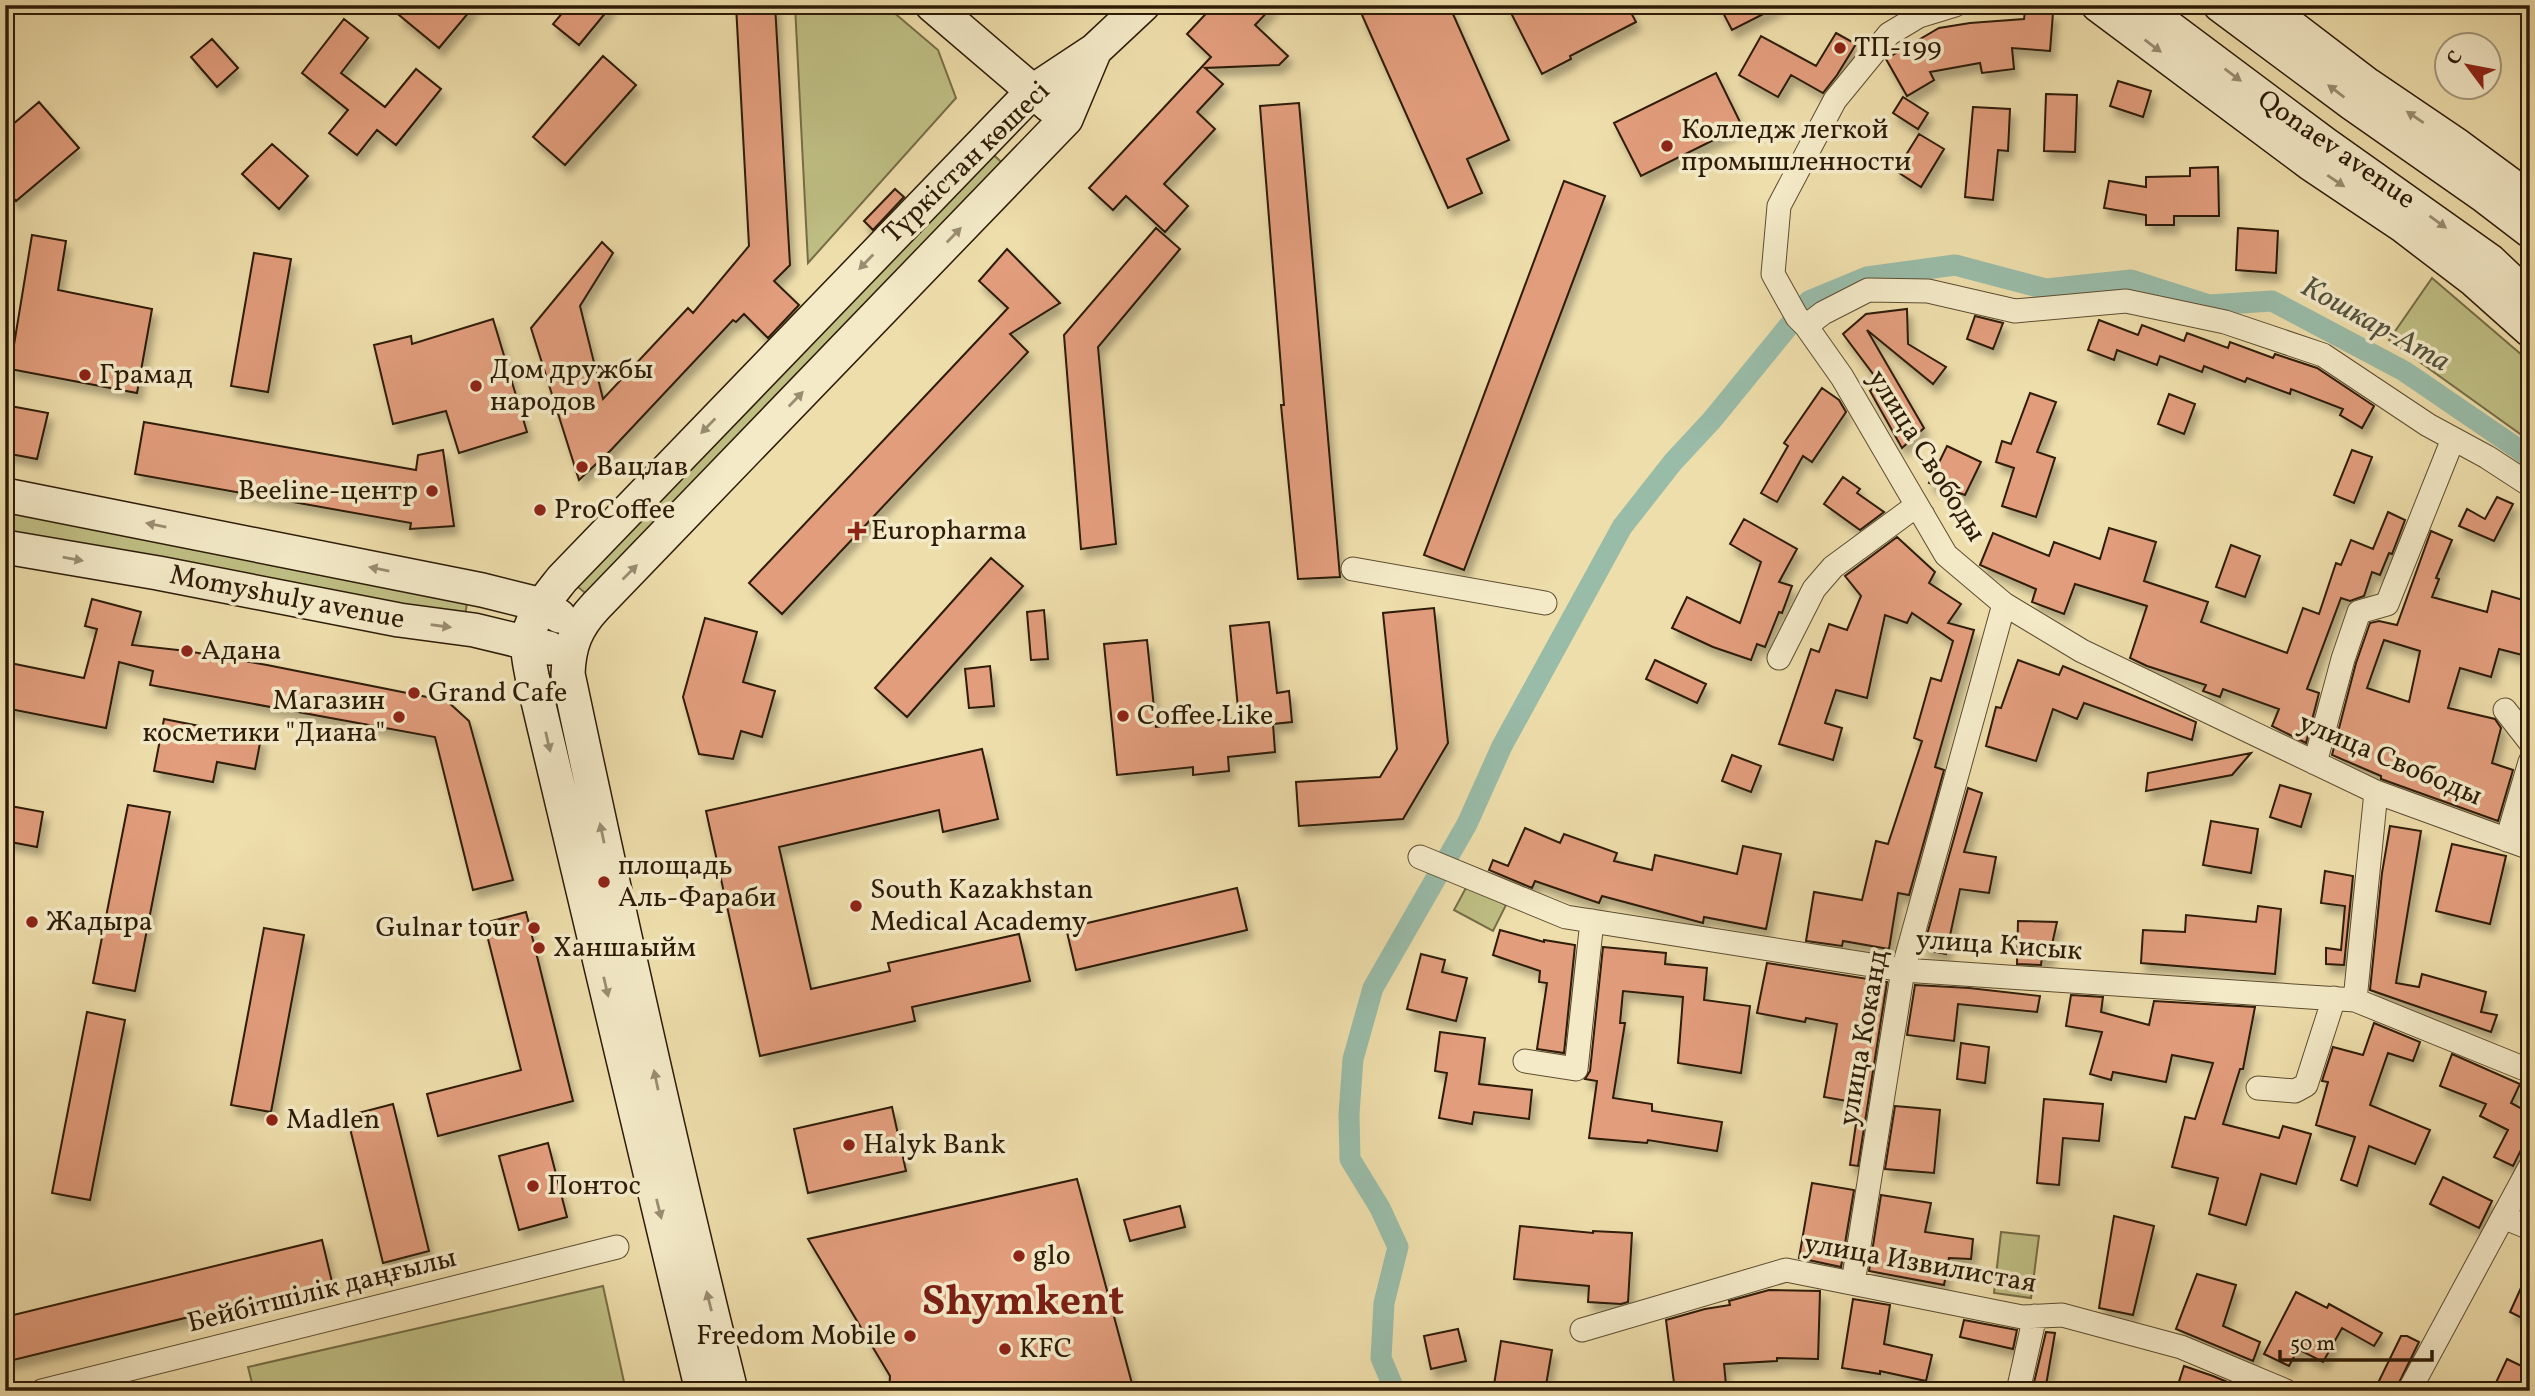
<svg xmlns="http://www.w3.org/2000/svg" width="2535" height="1396" font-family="Vollkorn,serif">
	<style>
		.green { fill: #bfbf84; stroke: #766d46; stroke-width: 2 }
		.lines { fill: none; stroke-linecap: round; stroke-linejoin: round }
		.canal { stroke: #99bca9; stroke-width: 21 }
		.building { fill: #e29d7c; stroke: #2d1b07; stroke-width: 2; fill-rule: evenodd; filter: url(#shadow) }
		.street-casing { stroke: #5d4c30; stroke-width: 25 }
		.secondary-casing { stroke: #2d1b07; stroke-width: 36 }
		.street { stroke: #f4eac8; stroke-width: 23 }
		.secondary { stroke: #f4eac8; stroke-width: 33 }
		.oneway { fill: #9a8d71 }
		.poi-dot { fill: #8f2418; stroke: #f4eac8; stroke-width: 2.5 }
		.labels { text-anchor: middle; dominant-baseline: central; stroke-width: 7; stroke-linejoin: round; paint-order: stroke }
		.poi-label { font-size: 28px; fill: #2d1b07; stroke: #f4eac8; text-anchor: start }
		.street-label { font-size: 28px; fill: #2d1b07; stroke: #f4eac8 }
		.water-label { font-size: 30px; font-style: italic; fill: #535340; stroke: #f4eac8 }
		.town-label { font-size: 42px; font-weight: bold; fill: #7a1f14; stroke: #f4eac8 }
	</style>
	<defs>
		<filter id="shadow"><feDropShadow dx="4.5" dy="8" stdDeviation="3.5" flood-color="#0004"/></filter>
	</defs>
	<rect width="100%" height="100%" fill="#eedeab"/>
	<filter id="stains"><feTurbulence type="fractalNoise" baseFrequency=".00286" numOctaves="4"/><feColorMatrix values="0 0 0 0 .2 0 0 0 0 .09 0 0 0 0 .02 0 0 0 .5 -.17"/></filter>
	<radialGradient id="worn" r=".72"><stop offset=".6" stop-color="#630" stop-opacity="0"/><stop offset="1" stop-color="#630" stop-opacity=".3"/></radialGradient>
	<!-- green -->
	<path class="green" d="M795,5h90l53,45 18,48 -148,165z
		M983,145l28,26 -415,431 -24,-20z
		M2432,278l98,84v79l-141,-101z
		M5,509l463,86 -3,22 -460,-84z
		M1468,884l38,21 -13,26 -39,-21z
		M2001,1232l38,4 -8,62 -37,-5z
		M603,1286l23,105h-372l-6,-24z"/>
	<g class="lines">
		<!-- canal -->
		<path class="canal" d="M1395,1391l-14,-33 3,-55 14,-56 -18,-39 -30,-49 -1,-45 4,-55 20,-71 94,-164 35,-78 120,-219 51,-65 39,-42 97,-119 58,-24 88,-12 91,24 85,-9 78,25 63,-4 132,70 126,86"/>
	</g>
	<!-- building -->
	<path class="building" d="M407,5h68l-36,43 -40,-33z
		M569,5h43l-33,40 -26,-21z
		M736,5h39l15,260 -16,16 25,24 -31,33 -24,-24 -8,8 -3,-2 -122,130 -32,30 -48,-152 71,-86 11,11 -33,53 23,93 85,-91 5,5 56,-67z
		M1214,5h60l-19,20 33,31 -9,9 -74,3 18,16 -26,28 18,17 -51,55 24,22 -23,26 -39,-36 -13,14 -24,-22 122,-131 -24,-23z
		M1384,5h65l60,135 -42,19 15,34 -34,15 -86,-193z
		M1507,5h36l3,6 11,-6h70l9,17 -66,34 1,3 -29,15z
		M1719,5h62l-49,25z
		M2025,11l28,2 -3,38 -38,-3 2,21 -32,4 -2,-10 -50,9 4,8 -27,16 -21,-37 53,-31 31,-5 54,-4z
		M344,19l24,19 -27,35 44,34 31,-38 25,20 -45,56 -19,-15 -20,25 -28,-22 19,-23 -46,-37z
		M1836,33l20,11 -19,31 -14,18 -32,-18 -13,22 -39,-22 22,-39 55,30z
		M212,39l26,29 -21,19 -26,-30z
		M603,56l33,29 -71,80 -32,-28z
		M1716,73l26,53 -101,50 -27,-53z
		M2118,81l33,10 -8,26 -33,-11z
		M2046,94l31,1 -2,57 -31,-1z
		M1903,97l25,16 -10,16 -25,-16z
		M39,102l40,46 -63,53 -11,-12v-58z
		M1299,103l41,474 -42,2 -17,-174h3l-24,-299z
		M1973,107l37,2 -2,42 -10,-1 -5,50 -28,-3z
		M1919,134l25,15 -23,38 -25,-16z
		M272,144l36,32 -29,33 -37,-35z
		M2218,167l1,49h-45v9h-28v-10l-42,-7 5,-27 37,6v-10l44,-1v-8z
		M1564,181l41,15 -141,374 -40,-15z
		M895,189l9,8 -31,33 -9,-9z
		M1156,228l24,21 -82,98 18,197 -35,5 -17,-214z
		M2238,228l40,3 -2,42 -40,-3z
		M32,235l34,6 -8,49 94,19 -15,84 -127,-24z
		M1007,249l53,54 -50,31 18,18 -246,262 -33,-31 259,-275 -29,-27z
		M254,253l37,6 -23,133 -37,-6z
		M1907,309l1,35 38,23 -13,17 -66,-54 57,98 -22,20 -32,-57 9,-9 -36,-48 23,-20z
		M1975,316l28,7 -10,26 -26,-10z
		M493,319l34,113 -68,21 -13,-42 -53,13 -19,-79 37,-9 1,8z
		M2099,320l39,15 4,-10 42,16 3,-8 41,15 2,-6 43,16 2,-4 42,14 57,38 -12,22 -22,-13 3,-6 -52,-20 -1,5 -43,-16 -2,4 -41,-16 -2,6 -42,-16 -3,9 -40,-15 -3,10 -26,-10z
		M1822,388l17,12 7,12 -34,50 -9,-6 -26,46 -16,-9 27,-47 -4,-3z
		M2030,393l26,9 -19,50 18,6 -19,59 -34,-11 12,-38 -18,-6 6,-21 9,3z
		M2169,394l26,10 -11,30 -26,-10z
		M5,405l43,8 -11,46 -32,-6z
		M144,422l272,48 2,-15 25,-5 11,76 -44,3 1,-6 -276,-49z
		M1947,446l34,16 -16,33 -36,-12z
		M2352,450l20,7 -18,46 -20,-8z
		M1843,477l17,12 -3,4 27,19 -24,18 -36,-26z
		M2497,497l16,7 -19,37 -35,-15 8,-17 18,10z
		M2388,512l17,8 -13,34 -3,-1 -9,22 -8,-3 -8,24 -14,5 -9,-3 -34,91 12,4 -13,50 -34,-17 7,-17 -56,-20 -3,8 -17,-6 3,-6 -59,-19 -17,-8 17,-52 -72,-22 -11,30 -32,-12 4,-13 -56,-24 13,-32 56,23 5,-14 46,17 9,-31 47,14 -12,39 64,21 -7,20 86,31 16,-45 16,6 17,-51 5,2 10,-25 22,9z
		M1744,519l53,30 -18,33 13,4 -10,27 -3,-1 -14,35 -8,-3 -6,16 -38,-13 -41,-19 15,-31 53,26 21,-61 -31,-18z
		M2431,531l21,9 -16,38 3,1 -7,18 55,15 5,-21 38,11v55l-31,-8 -8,28 -31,-9 -12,40 47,11 6,9 -9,35 21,7 -15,51 -117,-42v-3l-49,-21 24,-92 14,-40 9,-2 18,4zM2384,640l36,11 -11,51 -42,-14z
		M1897,537l38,35 -6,11 32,21 -13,19 26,7 -39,137 9,3 -35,125 -11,-2 -9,56 -46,-8 -1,5 -36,-5 8,-49 48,8 14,-59 12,3 34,-103 -8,-3 17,-60 10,3 12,-40 -41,-28 -5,10 -22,-8 -18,83 -31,-8 -11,33 17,5 -9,32 -54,-16 32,-95 8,3 10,-28 18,6 14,-34 -16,-20z
		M2231,545l29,11 -15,41 -29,-10z
		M991,558l32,28 -116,131 -32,-29z
		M92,599l49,13 -9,33 55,6 80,14 180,36 22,20 44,159 -40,10 -38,-153 -285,-52 3,-14 -34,-9 -13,66 -101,-20v-46l79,16 13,-49 -12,-3z
		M1434,608l14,135 -45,76 -104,7 -3,-44 84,-5 17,-28 -14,-136z
		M1044,610l4,49 -17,1 -4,-48z
		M705,618l52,14 -14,50 32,9 -13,46 -21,-6 -8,28 -34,-5 -16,-57z
		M1269,622l8,71 12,-2 3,31 -19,2 2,28 -47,5 1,14 -36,4v-8l-76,8 -13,-131 43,-4 9,87 83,-9 -9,-92z
		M1655,660l51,24 -9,19 -51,-24z
		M2018,660l41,15 4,-9 133,56 -4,18 -108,-37 -7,16 -24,-10 -17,52 -50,-15 10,-39 5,1z
		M990,666l4,40 -25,2 -4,-39z
		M164,719l97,19 -6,31 -38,-7 -4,20 -59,-11z
		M982,749l16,70 -55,13 -4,-22 -160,37 32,142 79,-18 -2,-8 131,-29 11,47 -118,26 3,14 -155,35 -54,-245z
		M2251,753l-19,22 -86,16 2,-18z
		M1732,755l29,11 -10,26 -29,-11z
		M2280,785l31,9 -10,33 -31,-10z
		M1968,788l14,5 -18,59 32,5 -7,36 -29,-4 -14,65 -23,-5z
		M5,805l38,7 -6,35 -32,-6z
		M128,805l42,7 -35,179 -42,-8z
		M2211,821l47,8 -7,44 -48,-8z
		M2390,826l31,5 -25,152 23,4 3,-13 64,18 -5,20 16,3 -6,17 -121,-42 12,-117z
		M1525,828l35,15 4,-9 53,19 -3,8 38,9 3,-15 82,19 6,-28 38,8 -15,75 -62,-12 -1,6 -101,-27 -3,7 -64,-22 -3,7 -43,-18 4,-10 15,6z
		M2452,844l54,12 -16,68 -54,-13z
		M2325,871l28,5 -9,89 -18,-1v-16l15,2 4,-44 -24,-3z
		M1237,888l10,42 -171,40 -10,-42z
		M2258,906l23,3 -6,65 -134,-11 2,-33 42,2 1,-17 70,7z
		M526,912l47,189 -135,35 -11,-42 94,-24 -37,-147z
		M2018,921l39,1 -8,36 -7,-1 -1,8 -24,-1z
		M264,928l40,7 -33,177 -40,-7z
		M1500,930l44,12v-2l31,5 -11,108 -27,-4 10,-66 -8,-1 1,-11 -47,-16z
		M1603,947l63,6 -1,11 42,4 -3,32 46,6 -9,67 -63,-10 5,-66 -60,-6 -3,32h5l-12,75 39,6v7l70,11 -5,29 -69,-11 -1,3 -58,-5 8,-57 -12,-2 5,-8z
		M1421,954l24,6 -3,12 25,6 -11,43 -49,-12z
		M1767,963l120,19 -29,184 -8,-1 9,-62 -35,-6 13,-73 -31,-6 -1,4 -48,-9z
		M1915,985l54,3 71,8 -3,16 -79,-8 -4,37 -47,-6z
		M2071,995l32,2 -2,15 48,13 5,-24 101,6 -12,62h-3l-17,55 56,14 4,-12 28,8 -15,50 -35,-10 -15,51 -37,-11 9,-36 -46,-11 13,-50 10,2 18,-56 -41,-8 -6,27 -53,-10 -2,8 -21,-6 12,-42 -36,-6z
		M87,1012l38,8 -35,180 -38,-7z
		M2374,1023l46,19 -7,19 -25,-8 -18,52 60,25 -15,34 -46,-18 -12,40 -16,-6 14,-43 -39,-12 12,-43 -6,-1 11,-34 30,8z
		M1440,1032l45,6 -6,46 53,6 -3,29 -55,-7 -2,12 -33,-6 8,-45 -12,-2z
		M1961,1043l28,4 -4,36 -28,-4z
		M2452,1054l68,30 -9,19 19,10v19l-17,34 -19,-9 14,-27 -28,-14 6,-12 -46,-18z
		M2044,1099l59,5 -4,37 -36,-3 -4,47 -22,-2z
		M393,1104l36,147 -46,12 -36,-147z
		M1895,1106l45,4 -6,63 -49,-4z
		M892,1107l14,64 -98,22 -14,-64z
		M548,1143l19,74 -48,13 -20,-74z
		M2443,1177l49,24 -13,27 -49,-24z
		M1077,1179l57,212h-245l1,-15 -82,-137z
		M1812,1183l42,7 -13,77 -42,-9z
		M1881,1195l50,8 -6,29 48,7 -2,20 -22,-1 -5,27 -75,-14z
		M1180,1206l5,21 -55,14 -6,-21z
		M2114,1216l40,10 -21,89 -34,-7z
		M1520,1226l73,7v-2l39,2 -4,69 -7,2 -33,-2 1,-16 -75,-7z
		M322,1240l10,42 -327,80v-45z
		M2530,1268v54l-20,-10z
		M2197,1274l39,11 -13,41 37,16 -7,19 -77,-32z
		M1769,1290l51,1 -2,68 -41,-1v3l-53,3 2,21 -51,6 -9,-71 39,-11 25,-4 -1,-4z
		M2296,1292l31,16 2,-4 53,29 -8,13 -32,-18 -19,34 -25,-13 -9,17 -25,-12z
		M1853,1299l37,6 -6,39 48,11 -6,26 -46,-10v3l-38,-6z
		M1964,1320l53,10 -4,19 -53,-12z
		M1458,1329l8,32 -35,8 -7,-33z
		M2046,1332l9,1 -10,58h-13z
		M2401,1336h6l12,6 -24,49h-7l-11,-6z
		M1501,1341l51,9 -7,41h-52z
		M2507,1359l23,11v21h-38z
		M2184,1366l29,10 36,15h-73z"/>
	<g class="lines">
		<defs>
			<path id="street" d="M1955,5l-36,11 -30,18 -54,66 -56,106 -6,68 24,43 9,9 36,51 104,178 58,49 78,47 294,141 154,56
				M1806,326l17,-13 45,-23 60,1 87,20 111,-10 99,21 98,33 105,70 59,32 43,28
				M1353,569l192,34
				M1779,658l35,-69 19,-22 83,-61 7,9
				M2505,710l25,32
				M2315,763l28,-104 16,-47 28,-8 66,-165
				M2507,840l23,-78
				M1420,857l146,60 337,53 452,30 175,71
				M2355,1000l21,-208
				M1525,1061l51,8 16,-148
				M2258,1088l37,3 11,-6 28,-87
				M2503,1217l27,11
				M1853,1283l50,-313 101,-366
				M1582,1330l204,-60 236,47 40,-2 119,32 105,44
				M42,1391l575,-144
				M2018,1391l17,-75
				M2409,1391l121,-224"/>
			<path id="secondary" d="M932,5l118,101
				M2098,5l213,159 91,61 72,55 56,50
				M2139,5l186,139 165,117 40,38
				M2220,5l133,99 130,91 47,36
				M2263,5l105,80 90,61 72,53
				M5,495l477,95 60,15 17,11
				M5,547l153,26 241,47 75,10 75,18
				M702,1391l-170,-715c-2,-11 -5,-23 -4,-34 1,-24 20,-45 34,-63l471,-488 62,-41 48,-45
				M731,1391c-59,-238 -112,-477 -163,-717 1,-28 8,-47 28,-68l470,-487 29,-69"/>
		</defs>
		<!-- street casing -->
		<use href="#street" class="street-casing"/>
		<!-- secondary casing -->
		<use href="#secondary" class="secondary-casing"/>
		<!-- street -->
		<use href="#street" class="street"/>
		<!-- secondary -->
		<use href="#secondary" class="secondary"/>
	</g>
	<!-- one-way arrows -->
	<defs><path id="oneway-solid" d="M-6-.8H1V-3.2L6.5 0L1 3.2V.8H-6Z" transform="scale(1.75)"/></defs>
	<g class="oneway">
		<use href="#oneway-solid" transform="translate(2153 46) rotate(37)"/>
		<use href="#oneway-solid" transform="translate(2233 75) rotate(37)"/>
		<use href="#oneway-solid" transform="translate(2336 91) rotate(-143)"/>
		<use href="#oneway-solid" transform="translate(2415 117) rotate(-146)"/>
		<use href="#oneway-solid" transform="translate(2336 181) rotate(34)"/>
		<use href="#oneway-solid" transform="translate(2438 222) rotate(36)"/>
		<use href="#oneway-solid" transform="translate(954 235) rotate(-46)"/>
		<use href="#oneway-solid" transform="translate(866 262) rotate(134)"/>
		<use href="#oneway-solid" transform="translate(796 399) rotate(-46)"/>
		<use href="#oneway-solid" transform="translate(708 426) rotate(134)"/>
		<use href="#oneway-solid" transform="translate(156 525) rotate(-169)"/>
		<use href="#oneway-solid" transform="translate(73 559) rotate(10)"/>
		<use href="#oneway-solid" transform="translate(379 569) rotate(-169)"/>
		<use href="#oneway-solid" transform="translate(630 572) rotate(-45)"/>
		<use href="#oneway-solid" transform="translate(441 626) rotate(8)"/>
		<use href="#oneway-solid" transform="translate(548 742) rotate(77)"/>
		<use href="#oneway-solid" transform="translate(602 833) rotate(-102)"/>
		<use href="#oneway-solid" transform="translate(606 987) rotate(77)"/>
		<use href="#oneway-solid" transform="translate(656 1080) rotate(-102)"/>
		<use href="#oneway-solid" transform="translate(659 1209) rotate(76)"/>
		<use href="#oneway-solid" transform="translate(709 1301) rotate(-104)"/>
	</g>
	<!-- markers -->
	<g class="poi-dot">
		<circle cx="1840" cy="48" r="7"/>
		<circle cx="1667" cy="146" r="7"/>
		<circle cx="85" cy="375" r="7"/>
		<circle cx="476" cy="386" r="7"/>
		<circle cx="582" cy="467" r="7"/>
		<circle cx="432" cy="491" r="7"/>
		<circle cx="540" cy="510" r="7"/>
		<path d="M853.5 520.5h7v7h7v7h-7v7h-7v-7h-7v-7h7z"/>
		<circle cx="187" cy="651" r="7"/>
		<circle cx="414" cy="693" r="7"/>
		<circle cx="1123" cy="716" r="7"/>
		<circle cx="399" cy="717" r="7"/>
		<circle cx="604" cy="882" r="7"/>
		<circle cx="856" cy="906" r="7"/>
		<circle cx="32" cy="922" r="7"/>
		<circle cx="534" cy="928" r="7"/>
		<circle cx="539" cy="948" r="7"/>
		<circle cx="272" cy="1120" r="7"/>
		<circle cx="849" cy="1145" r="7"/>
		<circle cx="533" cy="1186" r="7"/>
		<circle cx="1019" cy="1256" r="7"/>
		<circle cx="910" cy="1336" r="7"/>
		<circle cx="1005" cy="1349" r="7"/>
	</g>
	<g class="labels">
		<!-- poi labels -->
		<g class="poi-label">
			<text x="1854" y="48">ТП-199</text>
			<text x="1681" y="130">Колледж легкой<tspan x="1681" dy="32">промышленности</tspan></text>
			<text x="490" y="370">Дом дружбы<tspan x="490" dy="32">народов</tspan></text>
			<text x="99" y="375">Грамад</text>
			<text x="596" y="467">Вацлав</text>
			<text x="418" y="491" text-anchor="end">Beeline-центр</text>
			<text x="554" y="510">ProCoffee</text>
			<text x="871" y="531">Europharma</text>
			<text x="201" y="651">Адана</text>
			<text x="428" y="693">Grand Cafe</text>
			<text x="385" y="701" text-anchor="end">Магазин<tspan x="385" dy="32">косметики "Диана"</tspan></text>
			<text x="1137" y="716">Coffee Like</text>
			<text x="618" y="866">площадь<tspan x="618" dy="32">Аль-Фараби</tspan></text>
			<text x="870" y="890">South Kazakhstan<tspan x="870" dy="32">Medical Academy</tspan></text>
			<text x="46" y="922">Жадыра</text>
			<text x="520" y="928" text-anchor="end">Gulnar tour</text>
			<text x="553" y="948">Ханшаыйм</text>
			<text x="286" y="1120">Madlen</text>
			<text x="863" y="1145">Halyk Bank</text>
			<text x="547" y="1186">Понтос</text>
			<text x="1033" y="1256">glo</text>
			<text x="896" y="1336" text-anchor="end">Freedom Mobile</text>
			<text x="1019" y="1349">KFC</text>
		</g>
		<!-- street labels -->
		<g class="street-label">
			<text transform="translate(2336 150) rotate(35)">Qonaev avenue</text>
			<text transform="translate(967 163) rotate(-44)">Түркістан көшесі</text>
			<text transform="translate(1926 456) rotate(58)">улица Свободы</text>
			<text transform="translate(287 598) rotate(11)">Momyshuly avenue</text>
			<text transform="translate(2390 760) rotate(23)">улица Свободы</text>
			<text transform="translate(1999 946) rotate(4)">улица Кисык</text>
			<text transform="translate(1864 1038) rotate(-80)">улица Коканд</text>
			<text transform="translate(1920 1264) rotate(10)">улица Извилистая</text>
			<text transform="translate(322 1291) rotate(-14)">Бейбітшілік даңғылы</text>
		</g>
		<!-- water labels -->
		<g class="water-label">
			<text transform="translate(2375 325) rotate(29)">Кошкар-Ата</text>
		</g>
		<!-- town labels -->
		<g class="town-label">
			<text x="1023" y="1303">Shymkent</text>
		</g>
	</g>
	<!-- margin -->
	<rect width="2535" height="1396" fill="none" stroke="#eedeab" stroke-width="28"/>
	<rect x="7" y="7" width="2521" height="1382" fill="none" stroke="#2d1b07" stroke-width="3.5"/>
	<rect x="14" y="14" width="2507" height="1368" fill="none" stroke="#2d1b07" stroke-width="2"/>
	<!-- north arrow -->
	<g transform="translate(2468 66) rotate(302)"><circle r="33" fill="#f4eac8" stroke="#a4977b" stroke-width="2"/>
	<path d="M0-5L12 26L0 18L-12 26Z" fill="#8f2418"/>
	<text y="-10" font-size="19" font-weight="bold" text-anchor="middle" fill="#2d1b07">С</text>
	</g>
	<!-- scale -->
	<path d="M2280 1350v10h152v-10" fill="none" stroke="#2d1b07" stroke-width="3.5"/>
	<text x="2290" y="1350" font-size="21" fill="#2d1b07" stroke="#f4eac8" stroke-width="5" paint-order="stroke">50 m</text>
	<rect width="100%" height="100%" filter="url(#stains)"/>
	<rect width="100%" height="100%" fill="url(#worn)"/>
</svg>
